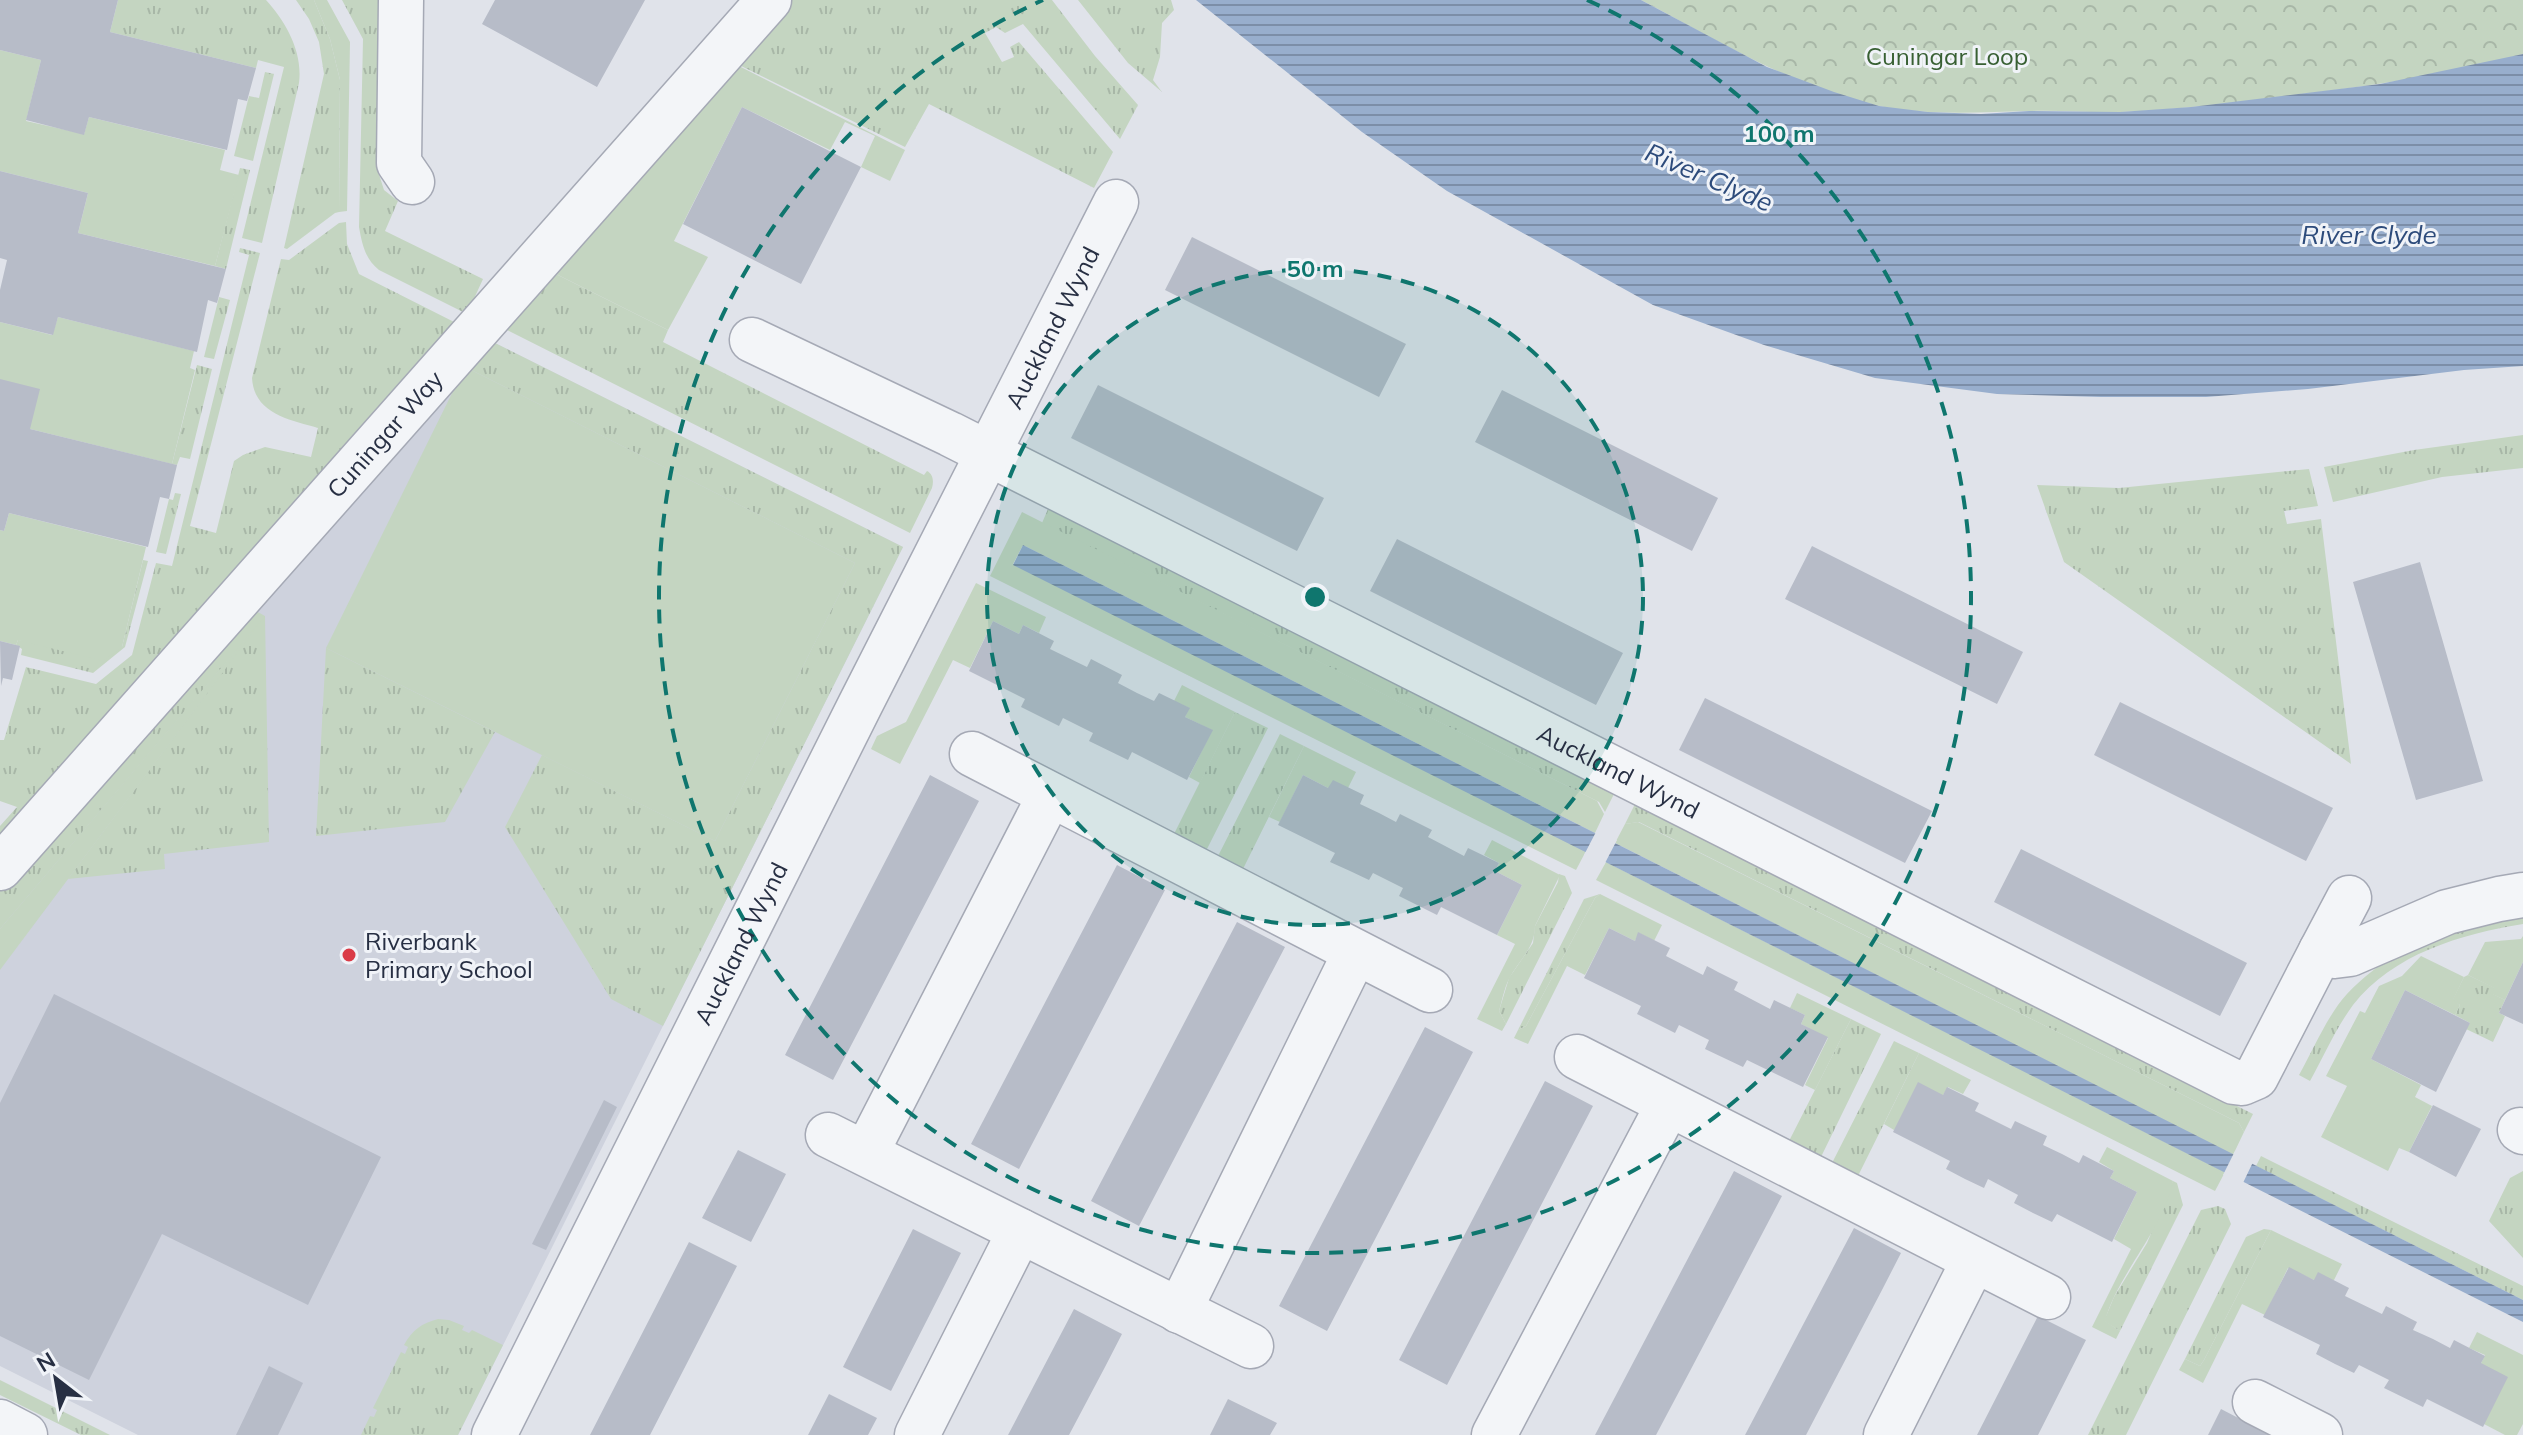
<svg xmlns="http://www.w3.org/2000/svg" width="2523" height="1435" font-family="Mulish,sans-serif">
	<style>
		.built { fill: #ced2dd }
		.grass { fill: url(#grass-tufts) }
		.forest { fill: url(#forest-crowns) }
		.garden { fill: #c4d5c1 }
		.water { fill: url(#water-rules) }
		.pier { fill: #e0e3ea }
		.building { fill: #b7bcc8 }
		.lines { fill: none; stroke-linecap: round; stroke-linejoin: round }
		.minor-casing { stroke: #a5a9b5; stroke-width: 47 }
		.minor { stroke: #f3f5f8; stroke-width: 44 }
		.ring { fill: none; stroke: #0f766e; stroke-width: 4; stroke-dasharray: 14 10 }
		.poi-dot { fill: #da3b47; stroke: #f0f3f8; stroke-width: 3 }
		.labels { text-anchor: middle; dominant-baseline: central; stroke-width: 6; stroke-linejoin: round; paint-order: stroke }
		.park-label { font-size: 24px; fill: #386033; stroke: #f0f3f8 }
		.street-label { font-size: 24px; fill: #272f43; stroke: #f0f3f8 }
		.poi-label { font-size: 24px; fill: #272f43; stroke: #f0f3f8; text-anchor: start }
		.water-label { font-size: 26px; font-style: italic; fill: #2d4b7b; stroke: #f0f3f8 }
		.centre { fill: #0f766e; stroke: #f0f3f8; stroke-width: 4 }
		.ring-label { font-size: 24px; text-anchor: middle; font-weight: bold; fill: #0f766e; stroke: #f0f3f8; stroke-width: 6; stroke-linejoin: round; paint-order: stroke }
	</style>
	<defs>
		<pattern id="grass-tufts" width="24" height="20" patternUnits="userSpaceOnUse" patternTransform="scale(2)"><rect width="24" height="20" fill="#c4d5c1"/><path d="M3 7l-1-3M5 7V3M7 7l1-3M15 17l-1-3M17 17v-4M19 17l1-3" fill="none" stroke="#a8b7a7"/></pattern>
		<pattern id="forest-crowns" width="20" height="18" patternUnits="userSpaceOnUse" patternTransform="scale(2)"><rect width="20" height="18" fill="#c4d5c1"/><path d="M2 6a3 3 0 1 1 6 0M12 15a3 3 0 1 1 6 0" fill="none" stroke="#a8b7a7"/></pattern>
		<pattern id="water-rules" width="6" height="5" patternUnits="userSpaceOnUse" patternTransform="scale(2)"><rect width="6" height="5" fill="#98aecd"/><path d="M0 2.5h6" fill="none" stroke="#7c8ea8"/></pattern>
	</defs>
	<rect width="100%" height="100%" fill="#e0e3ea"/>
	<!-- built -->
	<path class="built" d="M485,338l418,209 -445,888h-320l-138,-69v-481z"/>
	<!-- grass -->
	<path class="grass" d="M118,0h148c20,22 37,52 33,83l-37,160 -20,-5 42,-171 -26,-7 -2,8 -146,-36z
		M296,0h18l16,39 10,41 -1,132 -4,1 -48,36 -3,-1 40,-174 -5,-32 -10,-23z
		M342,0h38l-4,165 8,25 14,11 -13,30 98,48 -16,35 -88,-44c-14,-11 -17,-26 -20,-43l4,-188z
		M788,0h264l43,56 43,49 -18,34 -97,-115 -18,9 -9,-6 -11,6 17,29 12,-5 -4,-10 9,-5 94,110 -19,36 -165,-84 -24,43 -174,-86z
		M1078,0h93l3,10 -12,13 -2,34 -7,23 9,12 -34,-29z
		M265,72l9,2 -21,87 -19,-5 15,-60 10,2z
		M240,168l10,2 -24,99 -11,-3z
		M346,222l1,22 12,30 105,53 -464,525v-26l17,-19 -17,-6v-61h4l22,-73 70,17 36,-29 24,-92 16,3 77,-311 -10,-3 1,-4 20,5 -70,273 26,7 18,-72 9,-6 22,-8 46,10 7,-29c-28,-8 -64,-14 -66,-50l29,-119 8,1 50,-37z
		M548,270l120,60 -5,12 261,133 3,-4c6,3 7,10 5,17l-22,45 -413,-208z
		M219,297l11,3 -16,59 -10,-2z
		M485,338l418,209 -240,479 -52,-27 -106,-172 37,-72 173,86 140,-278 -394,-198z
		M197,365l15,4 -22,90 -10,-2 -3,8 -5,-1z
		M2523,435v33l-81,9 -109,25 -9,-35 90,-17z
		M2309,469l9,37 -34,5 3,13 34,-5 30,245 -287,-202 -27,-77 82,3z
		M175,493l6,1 -15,60 -10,-2 13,-53 4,1z
		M1048,509l566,285 -9,18 -6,-10 -557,-279z
		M143,560l5,1 -23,86 -32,26 -72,-18 1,-6 -6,-4 2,-5 104,7z
		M247,606l18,10 4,226 -105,12 1,15 -97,10 185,-248 -253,298v-44z
		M326,648l169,84 -50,90 -129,14z
		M1235,712l33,16 -63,125 -32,-17z
		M1280,734l24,12 -62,125 -25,-13z
		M1635,804l618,310 -9,18 -5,-9 -600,-301 -14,2z
		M1559,874l6,2 7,17 -66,131 -7,-13 10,-33 24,-35 2,-17 23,-44z
		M1600,894l-5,4 -69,128 -8,4 66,-131z
		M2523,914v10c-62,10 -130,30 -170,81 -17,23 -29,51 -43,76l-11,-6c13,-23 24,-49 39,-70 24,-32 64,-57 101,-71 26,-10 57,-14 84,-20z
		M2468,975l27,13 -2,6 12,6 -6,13 6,3 -12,26 -27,-13 4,-6 -15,-8 5,-10 -8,-4 12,-24z
		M1851,1019l30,15 -61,125 -32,-16z
		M1894,1041l25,12 -62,125 -26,-13z
		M2261,1156l262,130v14l-267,-134z
		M2523,1171v87l-34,-37 21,-43z
		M2173,1181l4,2 6,22 -63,126 -16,-10 10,-24 33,-54z
		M2218,1206l7,3 6,15 -105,211h-38l113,-225z
		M2264,1229l7,1 -67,130 -4,6 -15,-7 61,-122z
		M438,1319l11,1 15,6 -2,4 7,3 3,-3 31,15 -45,90h-97l9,-19 4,1 3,-7 -4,-2 28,-56 4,2 3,-7 -4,-2c8,-15 18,-22 34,-26z
		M0,1380l110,55h-29l-81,-40z"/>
	<!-- forest -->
	<path class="forest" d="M1641,0h882v54c-66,19 -135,29 -203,38 -66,8 -132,17 -199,20 -30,1 -61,-2 -91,-1 -50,1 -101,5 -151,-5 -85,-18 -162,-66 -238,-106z"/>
	<!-- garden -->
	<path class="garden" d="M314,0h13l23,42 -3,169 -8,1 1,-132 -10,-41z
		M0,50l41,10 -15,61 58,13 5,-17 136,33 -5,20 19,5 -24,91 -137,-33 10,-40 -88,-22z
		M733,63l172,87 -15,31 -29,-14 14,-31 -30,-14 -15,28 -88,-43 -68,134 34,16 -40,73 -120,-60z
		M58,317l136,34 -4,17 5,2 -23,94 -142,-35 -30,-50v-57l52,13z
		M465,367l390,196 -140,278 -389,-193z
		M1022,512l575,289 7,13 -9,19 -572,-288 -10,19 573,287 -10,19 -586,-294z
		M9,513l137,34 -24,100 -19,14 -85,-21 -2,5 -16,-4v-111l4,1z
		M976,583l70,34 -7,16 -16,-8 -4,9 -26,-13 -23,47 -17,-8 -53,104 -29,-15 6,-13 29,-14z
		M265,616l-265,354v-41z
		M1182,685l53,27 -35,71 -11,-6 23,-47 -27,-13 4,-9 -15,-7z
		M1304,746l52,26 -8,16h-20l-25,-13 -23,47 -11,-5z
		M1638,822l601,301 5,9 -11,23 -618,-312 10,-19z
		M1492,840l68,35 -25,51c0,22 -16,34 -26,53 -5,10 -7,22 -10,32l7,13 -4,7 -25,-12 38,-75 -18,-9 25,-50 -27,-14 4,-8 -15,-8z
		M1606,862l619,310 -10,19 -619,-311z
		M1600,894l62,31 -8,16 -15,-8 -4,8 -26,-13 -24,47 -18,-9 -39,78 -14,-6 4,-8 8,-4 69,-128z
		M2523,936v26l-18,38 -13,-6 2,-6 -26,-13 17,-33 36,-3z
		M2421,956l43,21 -11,23 7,5 -5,10 -50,-25 -34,69 50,26 -6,12 17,9 -23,46 -10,-4 -11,23 -67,-34 26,-51 -21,-10 34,-65 5,2 14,-27 23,-10z
		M1797,993l54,26 -36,71 -10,-5 23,-47 -27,-14 4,-9 -15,-7z
		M1919,1053l52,27 -8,14 -15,-7 -5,8 -49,35 -10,-6z
		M2107,1147l66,34c-9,48 -56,94 -68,140l15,10 -4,8 -24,-12 39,-78 -17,-10 23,-47 -27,-14 4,-7 -15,-9z
		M2271,1230l71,34 -8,16h-20l-26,-12 -23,47 -23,-11 -39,79 -24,-13 6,-11 15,7 4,-6z
		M2477,1332l46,23v69l-6,11h-12l-21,-11 -3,-61 4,-8 -16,-7z"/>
	<!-- water -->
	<path class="water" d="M1196,0h445l126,67 67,25 45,14 49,6 53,2 48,-3 91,1 71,-5 189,-23 143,-30v312l-59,4 -156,19 -102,8h-105l-104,-3 -122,-16 -111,-33 -111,-40 -206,-114 -85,-59z
		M1023,545l1500,755v22l-1510,-757z"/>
	<!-- pier -->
	<path class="pier" d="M1597,830l20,10 -13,25 -20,-10z
		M2235,1151l19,9 -12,25 -19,-10z"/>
	<!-- building -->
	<path class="building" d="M0,0h118l-8,32 146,36 -9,33 -9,-2 -11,51 -138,-33 -5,18 -58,-15 15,-60 -41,-10z
		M495,0h150l-48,87 -115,-63z
		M742,107l119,60 -60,117 -118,-60z
		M0,171l88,22 -10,40 148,36 -9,34 -9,-3 -11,52 -139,-35 -5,18 -53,-13v-32l7,-30 -7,-2z
		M1192,237l214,107 -27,53 -214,-107z
		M0,379l40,10 -10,40 147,36 -8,34 -9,-2 -12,50 -139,-34 -5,18 -4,-1z
		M1098,385l226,113 -27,53 -226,-113z
		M1502,390l216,108 -26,53 -217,-109z
		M1397,539l226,114 -27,52 -226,-114z
		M1812,546l211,106 -26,52 -212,-105z
		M2420,562l63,219 -67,19 -63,-218z
		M993,621l26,13 4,-9 31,16 -4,8 37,18 4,-8 31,16 -4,8 19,10 17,8 5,-8 31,15 -5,9 28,13 -26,50 -55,-28 -4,8 -39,-19 4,-8 -30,-15 -4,8 -38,-19 4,-8 -56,-28z
		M0,641l20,5 -8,34 -9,-2 -2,8z
		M1705,698l227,113 -27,52 -226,-113z
		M2120,702l213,106 -27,53 -212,-106z
		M930,775l49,26 -146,279 -48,-25z
		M1303,775l25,13 5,-8 31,15 -4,9 19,9 17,9 4,-8 32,16 -4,7 19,10 17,9 4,-8 31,15 -4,8 27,14 -25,50 -56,-28 -4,8 -38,-19 4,-8 -30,-15 -4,7 -19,-9 -20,-9 5,-9 -57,-28z
		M2021,849l226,114 -27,53 -226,-114z
		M1117,865l48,25 -146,279 -48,-25z
		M1237,922l48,25 -146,279 -48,-25z
		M1609,928l26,13 3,-9 32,16 -4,8 37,19 4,-9 11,6 20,10 -4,8 36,19 4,-9 31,15 -4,9 27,13 -25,50 -56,-27 -4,7 -38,-18 4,-9 -30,-15 -4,8 -38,-19 4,-8 -57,-28z
		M2523,962v62l-24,-11z
		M2405,990l65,33 -34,69 -65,-33z
		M54,994l327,163 -73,148 -146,-71 -73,146 -89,-44v-233z
		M1425,1027l48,25 -146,279 -48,-25z
		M1545,1081l48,25 -146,279 -48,-25z
		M1918,1082l25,13 4,-8 32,16 -4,8 36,18 4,-8 32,15 -4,9 19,9 17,9 4,-8 31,16 -4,7 27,14 -25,50 -55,-28 -5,8 -19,-9 -19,-10 4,-8 -30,-16 -4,9 -19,-9 -19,-10 4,-8 -57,-29z
		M604,1100l13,7 -71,143 -14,-6z
		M2433,1105l48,24 -25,48 -47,-25z
		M738,1150l48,24 -35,68 -49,-24z
		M1734,1171l48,25 -92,175 -34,64h-61z
		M1854,1228l47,25 -19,37 -76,145h-61z
		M913,1229l48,24 -70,138 -48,-24z
		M689,1242l48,24 -18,35 -69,134h-60z
		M2289,1267l25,13 4,-8 31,16 -4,8 37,18 4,-8 31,16 -4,8 20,9 17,9 4,-8 31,16 -4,7 27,14 -25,50 -56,-28 -4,8 -39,-19 5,-8 -30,-15 -5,8 -19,-9 -19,-10 4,-9 -57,-28z
		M1074,1309l48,25 -17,33 -36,68h-61z
		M2038,1316l48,24 -48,95h-61z
		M269,1366l34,17 -25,52h-42z
		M829,1394l48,24 -9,17h-60z
		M1228,1399l49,24 -7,12h-60z
		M2221,1409l50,26h-63z"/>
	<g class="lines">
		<defs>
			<g id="minor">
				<path d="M401,0l-2,163 13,19"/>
				<path id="s1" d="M752,340l198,94 1284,648 8,1 14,-6 65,-126 13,5 16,-2 97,-42 52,-13 24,-4"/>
				<path d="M972,754l458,236"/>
				<path id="s2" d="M0,868l769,-868"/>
				<path d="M2321,951l28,-53"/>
				<path d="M1577,1057l471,240"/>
				<path d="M2520,1130l3,2"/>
				<path d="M828,1135l423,211"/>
				<path d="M866,1153l184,-358"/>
				<path d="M1179,1311l176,-358"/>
				<path d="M2255,1402l65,33"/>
				<path d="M0,1422l25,13"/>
				<path id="s3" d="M494,1435l366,-730 256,-503"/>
				<path d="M917,1435l103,-204"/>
				<path d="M1494,1435l174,-330"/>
				<path d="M1886,1435l88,-175"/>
			</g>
		</defs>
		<!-- minor casing -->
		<use href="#minor" class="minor-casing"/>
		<!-- minor -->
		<use href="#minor" class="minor"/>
	</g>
	<!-- distance rings -->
	<circle cx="1315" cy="597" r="328" fill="#0f766e" fill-opacity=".12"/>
	<g class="ring">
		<circle cx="1315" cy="597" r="328"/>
		<path d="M1587 0A656 656 0 1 1 1043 0"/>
	</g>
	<!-- markers -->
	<circle class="poi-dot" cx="349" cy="955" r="8"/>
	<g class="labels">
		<!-- park labels -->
		<g class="park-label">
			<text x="1947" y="56">Cuningar Loop</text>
		</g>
		<!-- street labels -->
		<g class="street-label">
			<text stroke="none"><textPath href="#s3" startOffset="1240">Auckland Wynd</textPath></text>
			<text stroke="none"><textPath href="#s2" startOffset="580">Cuningar Way</textPath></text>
			<text stroke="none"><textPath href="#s1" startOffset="968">Auckland Wynd</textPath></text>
			<text stroke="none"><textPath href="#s3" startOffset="550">Auckland Wynd</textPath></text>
		</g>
		<!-- poi labels -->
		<g class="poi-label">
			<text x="365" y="941">Riverbank<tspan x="365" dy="28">Primary School</tspan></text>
		</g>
		<!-- water labels -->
		<g class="water-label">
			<text transform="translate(1709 177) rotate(23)">River Clyde</text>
			<text x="2369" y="234">River Clyde</text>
		</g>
	</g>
	<circle cx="1315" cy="597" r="12" class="centre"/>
	<g class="ring-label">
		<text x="1779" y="142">100 m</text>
		<text x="1315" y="277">50 m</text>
	</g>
	<!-- north arrow -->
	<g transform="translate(56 1379) rotate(329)" stroke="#f0f3f8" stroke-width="6" paint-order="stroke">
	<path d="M0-6L14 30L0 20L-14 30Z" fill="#272f43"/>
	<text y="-12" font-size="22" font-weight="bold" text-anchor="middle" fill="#272f43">N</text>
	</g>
</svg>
